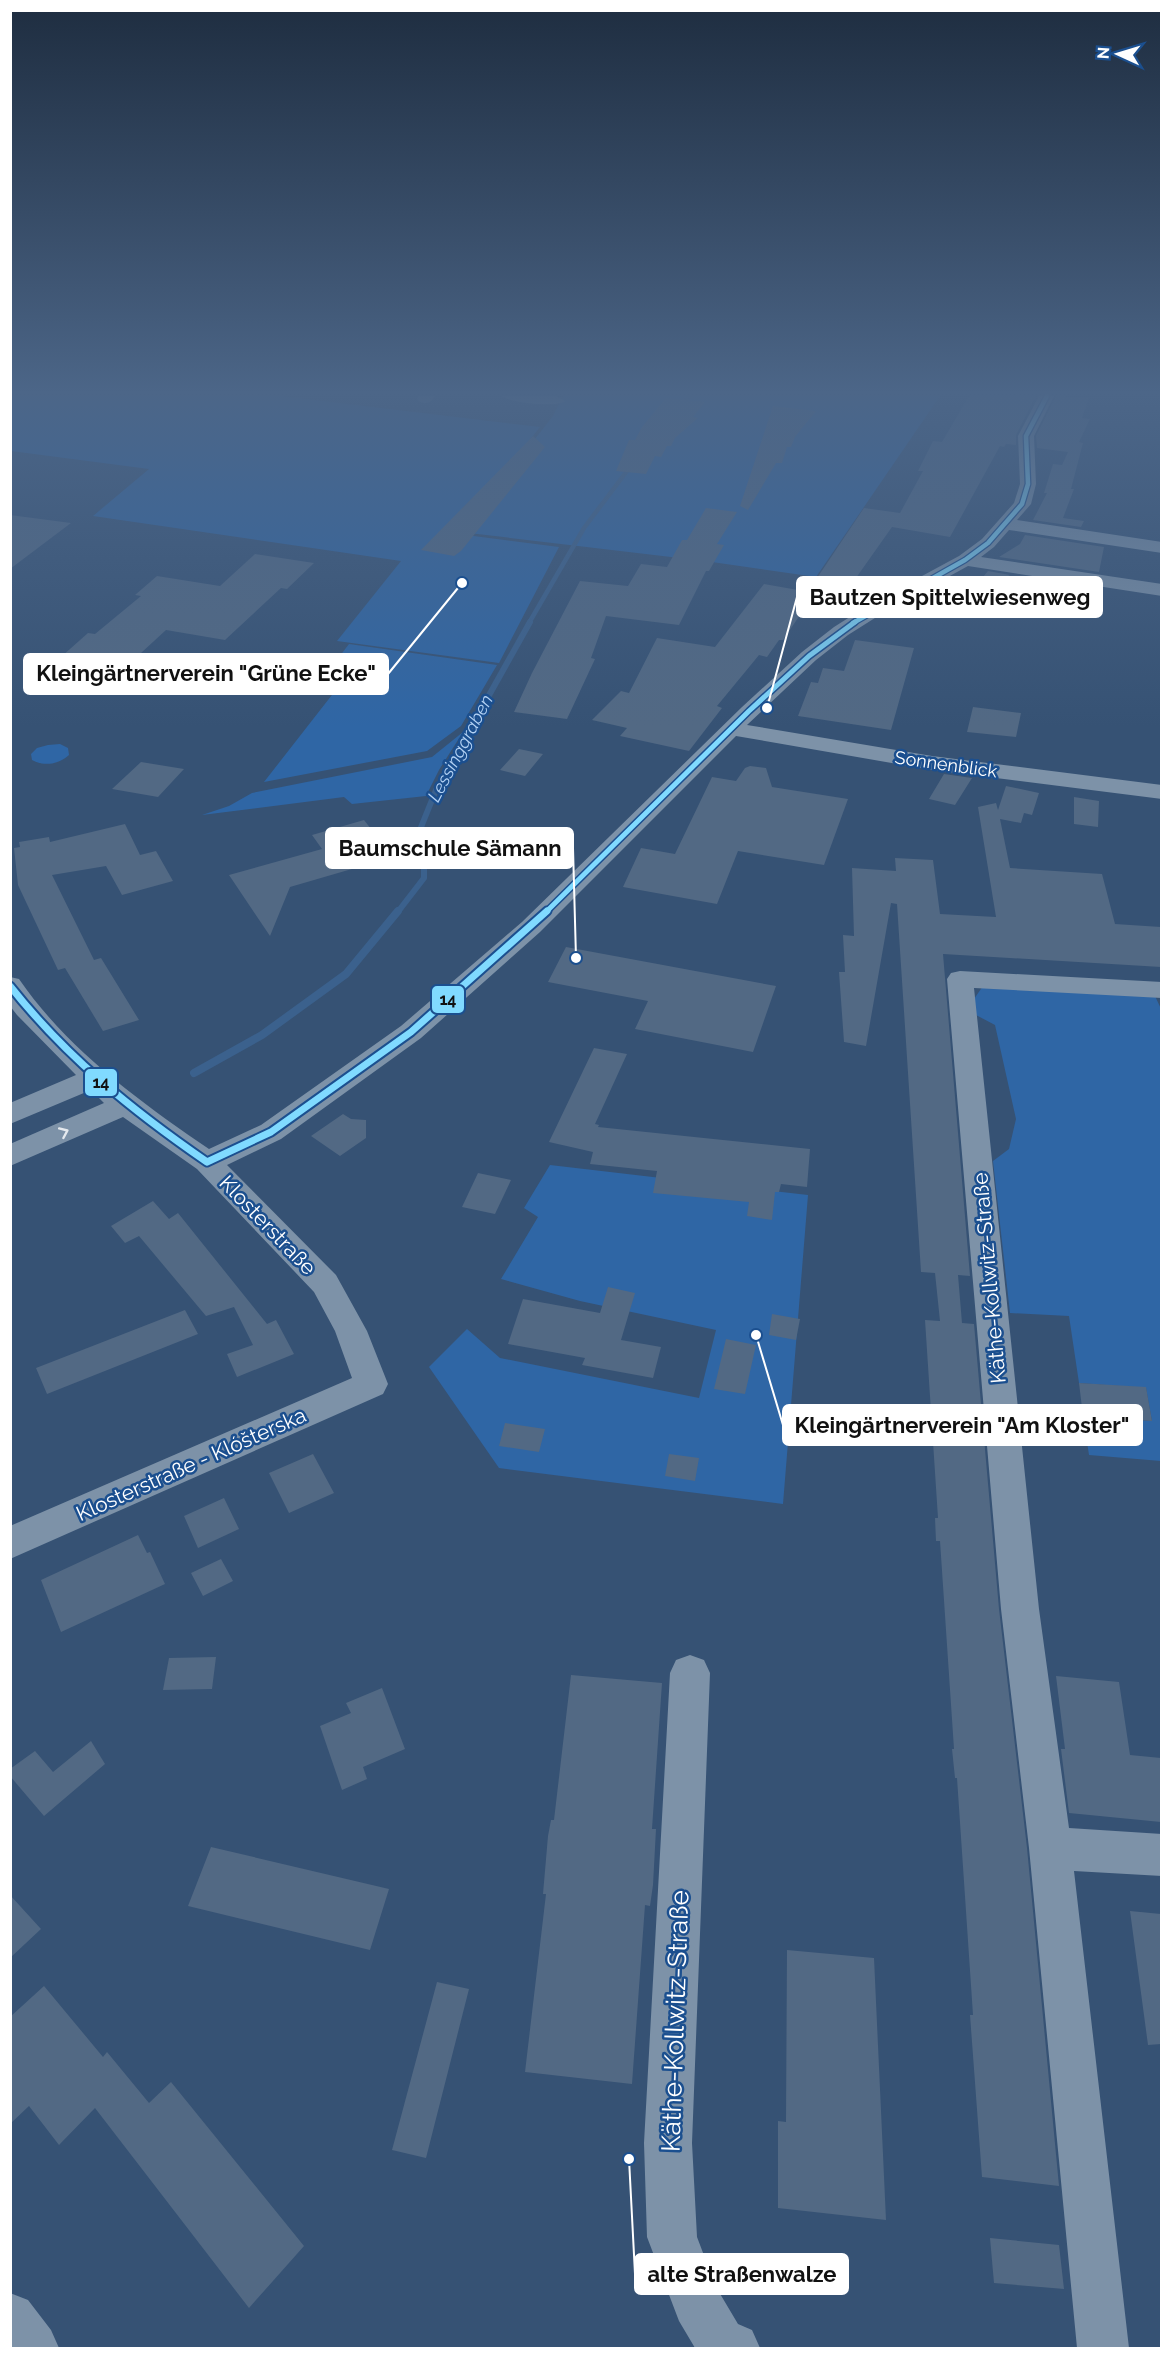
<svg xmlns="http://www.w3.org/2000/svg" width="1172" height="2359" font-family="Raleway,sans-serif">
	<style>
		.green { fill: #2f66a5 }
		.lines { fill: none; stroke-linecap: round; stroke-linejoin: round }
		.stream-far2 { stroke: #3b618d; stroke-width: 4.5 }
		.stream-far1 { stroke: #3b618d; stroke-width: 6 }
		.stream { stroke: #3b618d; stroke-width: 8 }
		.building { fill: #526984 }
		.street { fill: #7d92a8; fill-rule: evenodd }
		.bus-1-far2-casing { stroke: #1b4f8f; stroke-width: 7 }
		.bus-1-far1-casing { stroke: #1b4f8f; stroke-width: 8 }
		.bus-1-casing { stroke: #1b4f8f; stroke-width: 11 }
		.bus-1-far2 { stroke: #80daff; stroke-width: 4.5 }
		.bus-1-far1 { stroke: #80daff; stroke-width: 5 }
		.bus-1 { stroke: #80daff; stroke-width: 7 }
		.oneway { stroke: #e5e9ee }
		.labels { text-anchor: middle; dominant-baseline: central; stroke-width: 5; stroke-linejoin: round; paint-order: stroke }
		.far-water-label { font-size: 18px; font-style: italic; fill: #b5d3f5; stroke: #1b4f8f }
		.far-street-label { font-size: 18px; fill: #fff; stroke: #1b4f8f }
		.street-label { font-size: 21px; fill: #fff; stroke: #1b4f8f }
		.near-street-label { font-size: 26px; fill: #fff; stroke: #1b4f8f }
		.leader { fill: none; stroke: #fff; stroke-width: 2 }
		.callout-dot { fill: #fff; stroke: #1b4f8f; stroke-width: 2 }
		.callout { fill: #fff; stroke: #fff; stroke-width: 2 }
		.callout-label { font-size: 22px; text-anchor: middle; font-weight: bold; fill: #111 }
		.line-badge { stroke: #1b4f8f; stroke-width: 2 }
		.pale-badge-label { font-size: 16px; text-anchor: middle; font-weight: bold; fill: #111 }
	</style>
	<rect width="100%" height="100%" fill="#365274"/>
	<!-- green -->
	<path class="green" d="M11,396h270l259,31 -44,55 -30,53 93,12 -60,116 -162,-22 64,-80 -308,-45 56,-47 -138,-18z
		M563,396h377l-124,181 -111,-16 -236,-28 -3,-6 87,-111z
		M349,644l148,21 -36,61 -34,25 -163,31 89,-114 -20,-3z
		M463,732l-24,38 -13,26 -74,8 -8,-7 -142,18 27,-9 23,-13 180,-36z
		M48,745l12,-1 8,4 1,7c-10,9 -24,12 -37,5l-1,-6 6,-6z
		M983,986l172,10 7,15 -1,450 -72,-6 -6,-39 69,5 -6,-33 -67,-5 -10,-67 -59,-3 -17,-152 16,-12 7,-30 -21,-94 -19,-10 -2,-16z
		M550,1165l258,30 -25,309 -284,-36 -70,-101 38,-38 33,29 199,40 17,-68 -136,-29 -79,-22 37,-62 -14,-9z"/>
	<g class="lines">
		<!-- stream-far2 -->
		<path class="stream-far2" d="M680,407l10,-11
			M529,623l55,-95 49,-65"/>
		<!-- stream-far1 -->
		<path class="stream-far1" d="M397,913l27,-35v-16l-15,-5 27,-67 94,-168"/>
		<!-- stream -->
		<path class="stream" d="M194,1073l68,-38 84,-61 52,-63"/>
	</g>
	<!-- building -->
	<path class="building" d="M969,396h67l-20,39v10l-10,-1 -2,3 -4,-1 -50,91 -58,-10 -41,58 -4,-2 -11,12 -27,-5 55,-82 36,5 23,-42h-5l15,-30 9,1z
		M1056,396l33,2 -7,20 8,1 -11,23 4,1 -12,46h3l-11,29 21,3 -3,6 -48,-7 14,-27h-3l9,-29 9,1 6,-13 -31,-4 -1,-12z
		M666,398l39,4 -12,15 5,1 -23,20 -4,8h-4l-6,11 -6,-1 -9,18 -30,-3 13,-31h6l7,-13z
		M773,406l43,5 -21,26 -4,10h-4l-5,16h-6l-28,47 -8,-4z
		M533,436l12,11 -84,104 -7,5 -33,-6z
		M706,508l31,4 -20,32 7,1 -15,26h-3l-27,54 -73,-9 -15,42 4,1 -28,60 -53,-7 18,-39 48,-92 48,5 13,-22 26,3 15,-27h5z
		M10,515l61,8 -61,46z
		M1025,535l79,12 -5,25 -100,-15 21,-13z
		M255,554l59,9 -27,26 -6,-1 -56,52 -59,-10 -50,46 -9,1 -6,4 -57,-9 44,-39 7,1 46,-38 -6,-1 22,-19 63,10z
		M988,571l22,4 -43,24 -1,-2z
		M1024,577l72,11 -2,9 -16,-2 -3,14 -59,-8z
		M764,584l51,9 -32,47h-4l-12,17 -8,-2 -9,11 -33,40 5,2 -33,43 -69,-15 7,-8 -35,-8 29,-29 8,2 28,-55 58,9z
		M855,640l59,8 -23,82 -93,-14 13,-34 7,1 5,-15 21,3z
		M973,707l48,6 -5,24 -49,-5z
		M519,749l24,5 -18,22 -25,-6z
		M141,762l43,7 -26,28 -46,-8z
		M750,766l16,2 6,19 76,12 -24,66 -86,-14 -21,53 -94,-17 18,-39 34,6 37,-77 24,4 9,-13z
		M944,774l28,4 -17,27 -26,-6z
		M1006,786l33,7 -7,22 -8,-2 -3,10 -21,-4 10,49 92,6 13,50 46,3v40l-218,-13 27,322 -12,-1 4,48 12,1 25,285 28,239 32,338 -77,-9 -12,-162h3l-16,-237h-2l-3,-29h2l-14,-208h-4l-1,-23h3l-13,-198 15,1 -5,-48 -14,-1 -24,-368 -6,-1 -25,143 -22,-4 -5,-70h6l-2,-37 11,1 -2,-68 44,3 -1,-13 38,2 7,54 56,3 -18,-110 18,-4 2,7z
		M1074,797l25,4 -1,26 -24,-3z
		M364,820l29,37 -103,30 -20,49 -41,-61 93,-26 -10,-14z
		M125,824l15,31 16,-4 17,30 -51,14 -16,-29 -54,9 42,85 7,-2 38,62 -36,11 -38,-63 -7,2 -40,-85 -4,-37 6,-1 -1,-5 30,-5 1,5z
		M566,947l210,39 -23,66 -118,-23 13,-28 -100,-19z
		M594,1048l33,6 -32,70 4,1 -1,2 212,22 -3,38 -26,-3 -2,8h-4l-3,28 -25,-4 2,-14 -96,-9 4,-22 -67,-7 3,-12 -44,-10z
		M343,1114l8,5 15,1v18l-26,18 -29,-20z
		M478,1173l33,7 -16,34 -33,-7z
		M153,1201l16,18 9,-6 89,111 9,-4 18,34 -57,23 -10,-23 26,-9 -19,-38 -28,9 -67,-80 -14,7 -14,-17z
		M608,1287l27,6 -14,47 40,7 -8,31 -71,-13 3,-7 -77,-14 15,-45 77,14z
		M185,1310l13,24 -151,60 -11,-26z
		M772,1314l28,5 -4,21 -27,-5z
		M726,1339l30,6 -11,49 -31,-5z
		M1079,1383l67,4 6,34 -69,-5z
		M505,1423l40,6 -6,23 -40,-6z
		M313,1454l21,39 -45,20 -20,-40z
		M669,1454l30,4 -4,23 -30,-5z
		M224,1498l15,31 -41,19 -14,-32z
		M138,1535l9,18 3,-1 15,32 -104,48 -20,-52z
		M221,1559l12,22 -30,15 -12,-23z
		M216,1657l-4,32 -49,1 6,-32z
		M571,1675l91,8 -10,146h4l-3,56 -3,21 -5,-1 -13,179 -107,-12 21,-178h-3l5,-58 3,-16h3z
		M1056,1676l63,6 11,73 31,3v64l-92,-9 -8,-64h4z
		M382,1688l23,61 -42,18 4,12 -25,11 -22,-64 31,-13 -5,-10z
		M91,1741l14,23 -61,52 -34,-40v-7l25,-18 18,21z
		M211,1847l178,42 -19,61 -182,-44z
		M10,1895l31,34 -31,29z
		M1130,1911l31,3v130l-13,1z
		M787,1950l87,8 12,262 -108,-12v-87l8,1z
		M437,1982l32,7 -43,169 -34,-8z
		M44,1986l59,71 4,-5 42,51 22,-21 133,164 -55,62 -154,-200 -36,37 -30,-39 -19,18v-107z
		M990,2238l69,7 5,44 -70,-6z"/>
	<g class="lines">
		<!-- street -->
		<path class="street" d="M419,396h16c-4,7 -8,8 -15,6l-3,-3z
			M502,396h54l9,5c-7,7 -56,2 -63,-5z
			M1039,396h15l-20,40 2,48 -5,20 -14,16 145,22v11l-153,-23 -15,17 -13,10 181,27v12l-194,-30 -82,45 -38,24 -32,25 -69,65 185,31 230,29v14l-230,-29 -196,-34 -196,196 -119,106 -140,101 -54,26 109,110 31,56 21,53 -5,10 -373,165v-33l342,-148 -17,-47 -21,-39 -117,-123 -74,-52 -113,49v-22l94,-41 -13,-13 -81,34v-21l66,-28 -59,-60 -7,-9v-29l9,2c48,70 121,123 190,170l52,-24 140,-99 121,-104 220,-215 60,-55 32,-25 38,-24 87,-47 23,-17 32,-36 6,-19 -2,-48z
			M960,971l202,11v16l-188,-10 65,621 30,219 93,6v42l-88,-5 55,477h-52l-48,-500 -28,-239 -54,-630 4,-6z
			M690,1655l14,5 6,13 -18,470 5,94 19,50 22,37 14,6 8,18h-65l-16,-27 -32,-84 -3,-94 26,-470 6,-13z
			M10,2293l18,7 23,30 8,18h-49z"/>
		<defs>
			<path id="bus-1-far2" d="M853,623l112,-63 23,-17 34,-39 6,-20 -2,-48 21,-40"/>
			<path id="bus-1-far1" d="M545,913l204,-202 60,-55 46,-34"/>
			<path id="bus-1" d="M10,986c56,71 123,125 197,176
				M207,1162l64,-30 140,-100 136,-121"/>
		</defs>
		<!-- bus-1-far2 casing -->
		<use href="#bus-1-far2" class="bus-1-far2-casing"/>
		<!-- bus-1-far1 casing -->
		<use href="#bus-1-far1" class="bus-1-far1-casing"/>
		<!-- bus-1 casing -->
		<use href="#bus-1" class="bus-1-casing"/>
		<!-- bus-1-far2 -->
		<use href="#bus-1-far2" class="bus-1-far2"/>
		<!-- bus-1-far1 -->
		<use href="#bus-1-far1" class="bus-1-far1"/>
		<!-- bus-1 -->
		<use href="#bus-1" class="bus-1"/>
	</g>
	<!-- one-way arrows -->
	<defs><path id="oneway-chevron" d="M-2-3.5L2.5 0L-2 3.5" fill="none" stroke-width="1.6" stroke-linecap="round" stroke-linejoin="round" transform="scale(1.5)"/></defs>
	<use class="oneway" href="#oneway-chevron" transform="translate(64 1132) rotate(-24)"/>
	<!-- sky -->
	<linearGradient id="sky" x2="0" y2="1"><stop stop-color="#1e2d40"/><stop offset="0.54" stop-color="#4c6688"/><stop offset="1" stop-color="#4c6688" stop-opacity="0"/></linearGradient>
	<rect width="1172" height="727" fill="url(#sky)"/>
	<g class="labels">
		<!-- far-water labels -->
		<g class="far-water-label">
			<text transform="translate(460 748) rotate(-62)">Lessinggraben</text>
		</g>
		<!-- far-street labels -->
		<g class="far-street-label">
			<text transform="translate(946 764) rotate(8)">Sonnenblick</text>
		</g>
		<!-- street labels -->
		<g class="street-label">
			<text transform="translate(268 1225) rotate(46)">Klosterstraße</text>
			<text transform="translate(989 1278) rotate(-95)">Käthe-Kollwitz-Straße</text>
			<text transform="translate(191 1464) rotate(-24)">Klosterstraße - Klóšterska</text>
		</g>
		<!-- near-street labels -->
		<g class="near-street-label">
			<text transform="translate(675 2021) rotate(-88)">Käthe-Kollwitz-Straße</text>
		</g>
	</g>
	<!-- callouts -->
	<path class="leader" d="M767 708L797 597M462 583L388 674M576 958L573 848M756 1335L783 1425M629 2159L635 2274"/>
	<g class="callout-dot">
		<circle cx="767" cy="708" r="6"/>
		<circle cx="462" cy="583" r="6"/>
		<circle cx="576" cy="958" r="6"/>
		<circle cx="756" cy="1335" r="6"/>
		<circle cx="629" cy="2159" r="6"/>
	</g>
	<g class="callout">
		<rect x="797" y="577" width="305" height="40" rx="6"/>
		<rect x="24" y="654" width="364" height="40" rx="6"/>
		<rect x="326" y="828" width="247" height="40" rx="6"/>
		<rect x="783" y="1405" width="359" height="40" rx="6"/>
		<rect x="635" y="2254" width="213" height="40" rx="6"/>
	</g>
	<g class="callout-label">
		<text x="950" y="605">Bautzen Spittelwiesenweg</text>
		<text x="206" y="681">Kleingärtnerverein "Grüne Ecke"</text>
		<text x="450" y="856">Baumschule Sämann</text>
		<text x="962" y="1433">Kleingärtnerverein "Am Kloster"</text>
		<text x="742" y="2282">alte Straßenwalze</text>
	</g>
	<g class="line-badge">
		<rect x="431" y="985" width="34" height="29" rx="6" fill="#80daff"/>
		<rect x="84" y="1068" width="34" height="29" rx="6" fill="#80daff"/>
	</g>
	<g class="pale-badge-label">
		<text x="448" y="1005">14</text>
		<text x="101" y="1088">14</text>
	</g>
	<!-- border -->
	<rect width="1172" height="2359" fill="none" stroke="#ffffff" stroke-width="24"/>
	<!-- north arrow -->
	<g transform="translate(1118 54) rotate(274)" stroke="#1b4f8f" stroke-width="4.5" paint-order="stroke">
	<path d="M0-4.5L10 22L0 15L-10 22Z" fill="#ffffff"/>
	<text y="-9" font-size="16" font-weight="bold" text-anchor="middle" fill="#ffffff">N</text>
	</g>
</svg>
